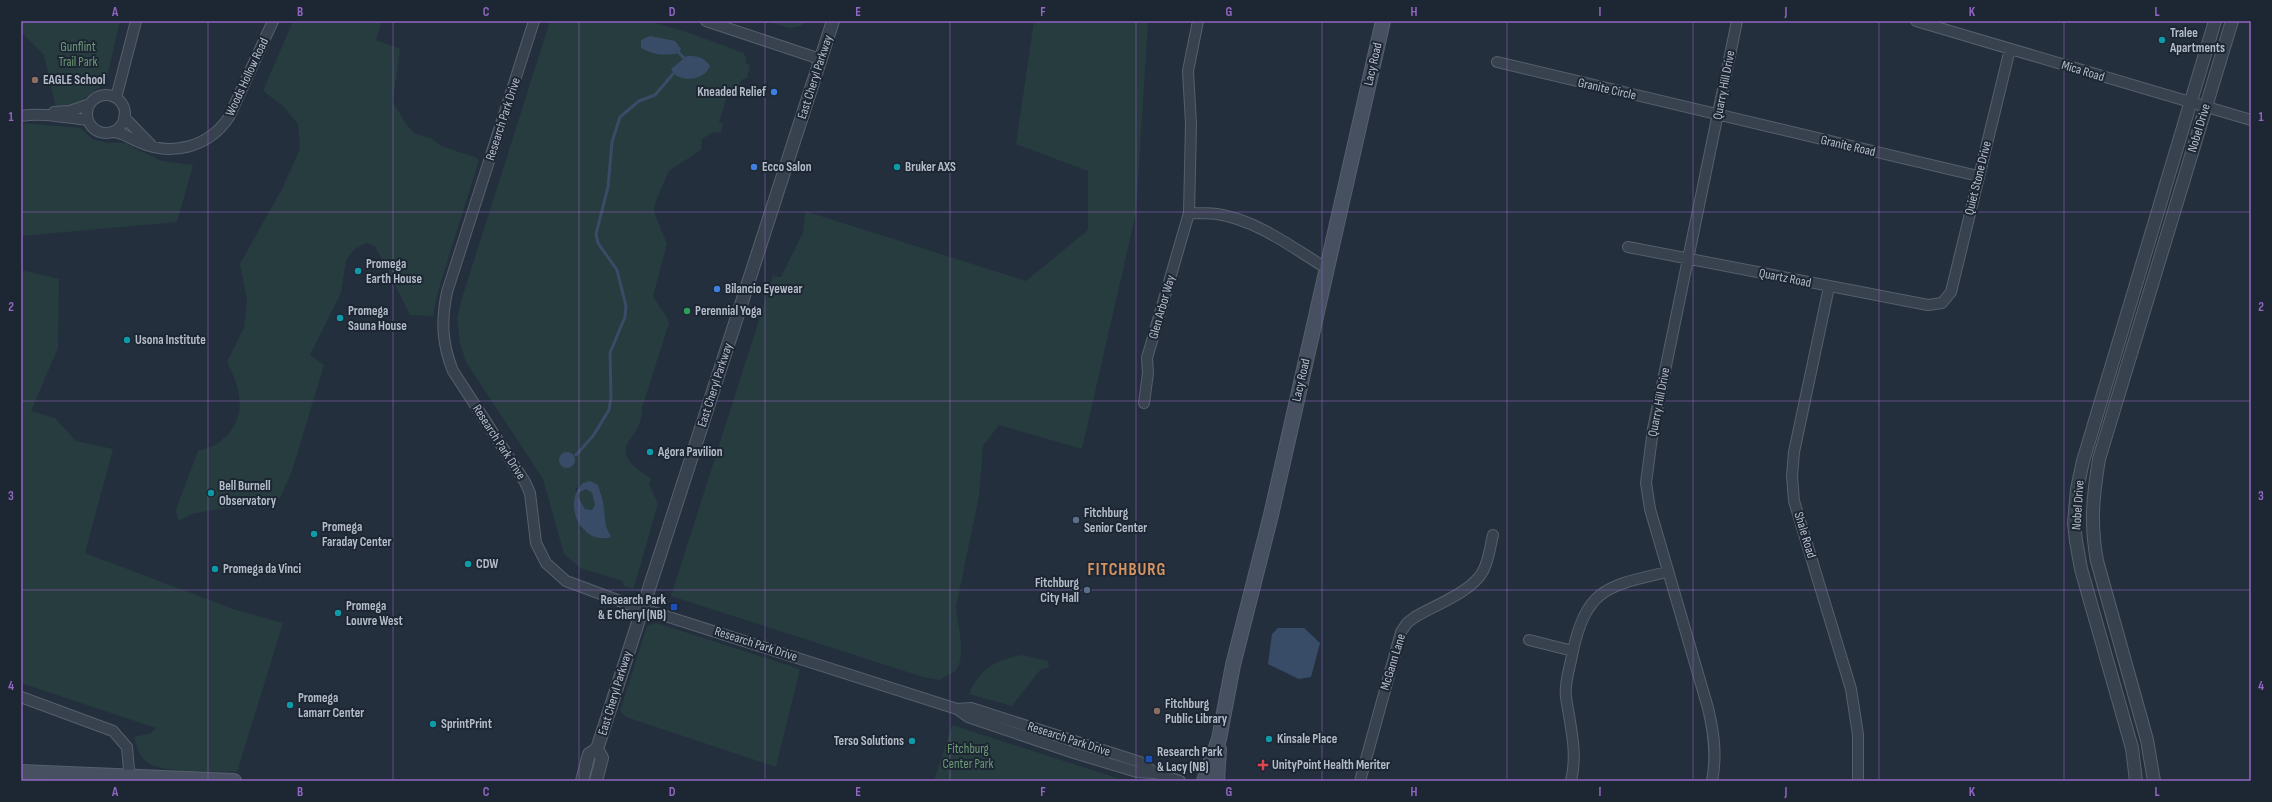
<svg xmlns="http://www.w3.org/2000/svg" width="2272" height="802" font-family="'Sofia Sans Condensed',sans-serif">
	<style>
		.green { fill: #263c3f; fill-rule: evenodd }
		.water { fill: #394c67; fill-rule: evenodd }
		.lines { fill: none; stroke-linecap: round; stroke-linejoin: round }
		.stream { stroke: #394c67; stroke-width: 3 }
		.minor-casing { stroke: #565f6c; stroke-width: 12 }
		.tertiary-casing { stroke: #565f6c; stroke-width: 14 }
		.secondary-casing { stroke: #565f6c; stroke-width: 16 }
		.minor { stroke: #38414e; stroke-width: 10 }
		.tertiary { stroke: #38414e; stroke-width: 12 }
		.secondary { stroke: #465061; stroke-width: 14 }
		.grid { fill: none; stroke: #9266c3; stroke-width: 1; stroke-opacity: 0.55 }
		.culture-dot { fill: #0f9aa8; stroke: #1d2633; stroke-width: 1.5 }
		.education-dot { fill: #8d6e63; stroke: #1d2633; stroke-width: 1.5 }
		.shop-dot { fill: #3f7fe0; stroke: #1d2633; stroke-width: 1.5 }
		.leisure-dot { fill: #2e9e5b; stroke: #1d2633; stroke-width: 1.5 }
		.service-dot { fill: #5c6f8a; stroke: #1d2633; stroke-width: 1.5 }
		.transit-dot { fill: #1a4fb4; stroke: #1d2633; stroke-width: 1.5 }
		.health-dot { fill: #e0444e; stroke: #1d2633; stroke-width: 1.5 }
		.labels { text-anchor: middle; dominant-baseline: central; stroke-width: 4; stroke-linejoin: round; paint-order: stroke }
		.poi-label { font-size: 13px; font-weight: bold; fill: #b4bcc9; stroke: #1d2633; text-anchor: start }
		.park-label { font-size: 13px; fill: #6b9a76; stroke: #1d2633 }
		.street-label { font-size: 13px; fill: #b4bcc9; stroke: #1d2633 }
		.district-label { font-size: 17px; font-weight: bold; letter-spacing: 1px; fill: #d59563; stroke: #1d2633 }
		.neatline { fill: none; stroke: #9266c3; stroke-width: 1.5 }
		.grid-label { font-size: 13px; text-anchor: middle; font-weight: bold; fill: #9266c3 }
	</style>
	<rect width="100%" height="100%" fill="#242f3e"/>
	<!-- green -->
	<path class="green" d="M21,21h99l-14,61 -31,24 -19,2 -12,-53 -23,-23z
		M293,21h89l-6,19 24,9 -7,53 13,22 8,9 18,6 9,7 36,12 2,2 -42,135 -4,21 -23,-1 -35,-69 -9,-3 -11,6 -9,11 -5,33 -31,62 14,10 -32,106 -12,27 -88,16 -14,7 -2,-12 22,-58c6,-2 15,-4 20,-8 31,-22 24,-53 9,-81l17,-35 3,-26 -7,-37 42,-75 18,-40 -2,-25 -15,-18 -20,-15z
		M550,21h97l37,10 60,22 2,5 -1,5 5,2 -3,13 -6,2 -5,15 -8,-2 -9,29 4,2 -2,8 -10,1 -9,6 -1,11 -32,21 -14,32 -1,9 13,32 -14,52c5,10 13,17 16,27l-27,85c0,39 -43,35 9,71l-2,5 9,20c-9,28 -15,56 -25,85l-9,-3 -1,-5 -43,-13 -16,-14 -21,-75 -77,-117 -6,-19 -3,-24 5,-21zM598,485l5,16 3,25 3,6 -4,6 -15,-3 -9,-7 -5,-40z
		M767,21h41c-15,12 -24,5 -41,0z
		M1034,21h114l-12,192 -54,236 -83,-24 -16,21 -4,50 -23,111c1,17 11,48 0,63 -4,4 -12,7 -16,10l-17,-3 -252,-81 102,-320 8,1 22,-44 2,-22 221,70 62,-51v-59l-72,-27z
		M21,123l60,5 11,11 16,4h16l38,18 31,4 -16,57 -156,14z
		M21,270l38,9 -1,69 -27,63 24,7 21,23 37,8 -28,104 151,57 47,13 -46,149c-19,-1 -76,1 -89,-9 -9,-6 -11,-16 -14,-26l17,-4 5,-5 -135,-45z
		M586,489l6,4 3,12 -3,5 -7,-1 -7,-12 1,-4z
		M657,623l143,46 -24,98 -150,-50 -6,-6 26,-82 3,-4z
		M1022,655l26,6 1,6 -9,3 -28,36 -43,-12c10,-25 28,-35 53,-39z
		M952,725l174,56h-192z"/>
	<!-- water -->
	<path class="water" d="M650,36l25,5 6,8 -2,4c-15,3 -25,2 -38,-5v-8z
		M687,56c11,0 17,1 23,10 -5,15 -33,18 -39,3z
		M559 460a8 8 0 1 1 16 0a8 8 0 1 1-16 0Z
		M590,481l8,4 5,16 3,25 5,11c-31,9 -49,-35 -28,-54zM586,489l6,4 3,12 -3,5 -7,-1 -7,-12 1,-4z
		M1278,628h26l16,15 -9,34 -12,2 -31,-15 4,-30z"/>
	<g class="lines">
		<!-- stream -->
		<path class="stream" d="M679,53l5,5
			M576,455l17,-19 16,-26 2,-13 -1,-44 15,-36 1,-11 -9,-36 -19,-27 -2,-9 12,-47 4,-45 8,-25 19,-16 16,-6 18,-21"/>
		<defs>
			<path id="minor" d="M534,21l-87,271c-6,29 -5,52 6,79l72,111 5,11 6,50 10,20 20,18 62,23 329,105 11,8 106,36 63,19 18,1 25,8
				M706,21l114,38
				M1916,21l335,99
				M1497,62l481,114
				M87 114a19 19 0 1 1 38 0a19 19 0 1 1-38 0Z
				M116,98l20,-77
				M54,112l16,-1 20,-7
				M21,116c23,-4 45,2 67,4
				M124,117l27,28
				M113,132c11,1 16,6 26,10 33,15 70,5 90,-25l44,-96
				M1189,213c9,0 19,0 28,1 40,6 76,34 109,54
				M1628,247l300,58 14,-2 9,-11 59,-243
				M1829,287l-35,165 -2,24 2,25 57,188 7,46v46
				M1144,403l4,-30 -1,-15 42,-145 2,-89 -3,-53 10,-50
				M1529,640l44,11
				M21,697l92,34 14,16 3,34
				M957,709l14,-1 169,54 15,11
				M1360,781l41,-149 6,-9 8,-6c20,-12 57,-25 68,-46 6,-11 7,-24 10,-36
				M1571,781c7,-29 -1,-56 -5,-84 -2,-14 4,-29 6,-42 14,-67 35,-69 95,-83
				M1712,781c5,-25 2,-48 -4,-73l-58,-199 -4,-26 7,-54 84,-408"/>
			<path id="tertiary" d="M582,781l7,-27 8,-5 236,-728
				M596,781l6,-23 -5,-9
				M2136,781l-4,-33 -51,-179 -5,-28 -2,-18 3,-34 6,-28 132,-440
				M2154,781l-7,-41 -50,-179c-7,-38 -4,-65 2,-102l133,-438"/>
			<path id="secondary" d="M21,772l213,9
				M1204,781l15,-42 14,-74 38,-150 112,-494
				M1217,781l2,-32"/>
		</defs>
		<!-- minor casing -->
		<use href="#minor" class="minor-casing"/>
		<!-- tertiary casing -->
		<use href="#tertiary" class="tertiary-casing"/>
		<!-- secondary casing -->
		<use href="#secondary" class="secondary-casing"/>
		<!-- minor -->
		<use href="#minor" class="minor"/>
		<!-- tertiary -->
		<use href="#tertiary" class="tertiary"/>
		<!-- secondary -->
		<use href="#secondary" class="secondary"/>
	</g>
	<!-- grid -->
	<path class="grid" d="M208,21v760M393,21v760M579,21v760M765,21v760M950,21v760M1136,21v760M1322,21v760M1507,21v760M1693,21v760M1879,21v760M2064,21v760M21,212h2230M21,401h2230M21,590h2230"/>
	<!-- markers -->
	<g class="culture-dot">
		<circle cx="2162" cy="40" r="4"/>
		<circle cx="897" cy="167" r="4"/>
		<circle cx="358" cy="271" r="4"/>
		<circle cx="340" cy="318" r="4"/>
		<circle cx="127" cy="340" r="4"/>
		<circle cx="650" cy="452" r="4"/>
		<circle cx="211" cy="493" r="4"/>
		<circle cx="314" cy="534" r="4"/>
		<circle cx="468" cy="564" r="4"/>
		<circle cx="215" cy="569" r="4"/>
		<circle cx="338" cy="613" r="4"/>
		<circle cx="290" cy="705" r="4"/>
		<circle cx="433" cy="724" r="4"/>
		<circle cx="1269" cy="739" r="4"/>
		<circle cx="912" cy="741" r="4"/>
	</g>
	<g class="education-dot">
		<circle cx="35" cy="80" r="4"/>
		<circle cx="1157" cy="711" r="4"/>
	</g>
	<g class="shop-dot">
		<circle cx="774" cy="92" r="4"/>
		<circle cx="754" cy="167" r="4"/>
		<circle cx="717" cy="289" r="4"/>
	</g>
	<circle class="leisure-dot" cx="687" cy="311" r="4"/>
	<g class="service-dot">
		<circle cx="1076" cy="520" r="4"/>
		<circle cx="1087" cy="590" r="4"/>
	</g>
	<g class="transit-dot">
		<rect x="670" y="603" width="8" height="8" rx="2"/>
		<rect x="1145" y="755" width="8" height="8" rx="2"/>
	</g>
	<path class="health-dot" d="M1261 759h4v4h4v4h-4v4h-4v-4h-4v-4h4z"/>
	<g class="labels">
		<!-- poi labels -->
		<g class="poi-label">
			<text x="2170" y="33">Tralee<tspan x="2170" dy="15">Apartments</tspan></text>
			<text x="43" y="80">EAGLE School</text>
			<text x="766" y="92" text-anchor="end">Kneaded Relief</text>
			<text x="762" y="167">Ecco Salon</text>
			<text x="905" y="167">Bruker AXS</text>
			<text x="366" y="264">Promega<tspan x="366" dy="15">Earth House</tspan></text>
			<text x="725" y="289">Bilancio Eyewear</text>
			<text x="348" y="311">Promega<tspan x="348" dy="15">Sauna House</tspan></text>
			<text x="695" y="311">Perennial Yoga</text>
			<text x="135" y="340">Usona Institute</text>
			<text x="658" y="452">Agora Pavilion</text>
			<text x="219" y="486">Bell Burnell<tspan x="219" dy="15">Observatory</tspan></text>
			<text x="1084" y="513">Fitchburg<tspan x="1084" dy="15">Senior Center</tspan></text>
			<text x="322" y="527">Promega<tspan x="322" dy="15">Faraday Center</tspan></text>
			<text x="476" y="564">CDW</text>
			<text x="223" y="569">Promega da Vinci</text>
			<text x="1079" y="583" text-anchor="end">Fitchburg<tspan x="1079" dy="15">City Hall</tspan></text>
			<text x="666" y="600" text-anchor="end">Research Park<tspan x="666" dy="15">&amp; E Cheryl (NB)</tspan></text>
			<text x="346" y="606">Promega<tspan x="346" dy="15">Louvre West</tspan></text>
			<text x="298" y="698">Promega<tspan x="298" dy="15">Lamarr Center</tspan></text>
			<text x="1165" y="704">Fitchburg<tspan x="1165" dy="15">Public Library</tspan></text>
			<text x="441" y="724">SprintPrint</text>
			<text x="1277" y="739">Kinsale Place</text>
			<text x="904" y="741" text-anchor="end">Terso Solutions</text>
			<text x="1157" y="752">Research Park<tspan x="1157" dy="15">&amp; Lacy (NB)</tspan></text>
			<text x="1272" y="765">UnityPoint Health Meriter</text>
		</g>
		<!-- park labels -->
		<g class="park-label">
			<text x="78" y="47">Gunflint<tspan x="78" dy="15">Trail Park</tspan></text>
			<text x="968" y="749">Fitchburg<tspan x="968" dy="15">Center Park</tspan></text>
		</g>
		<!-- street labels -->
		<g class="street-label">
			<text transform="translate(1373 64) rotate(-77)">Lacy Road</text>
			<text transform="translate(2083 71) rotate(17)">Mica Road</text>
			<text transform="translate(247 77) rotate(-65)">Woods Hollow Road</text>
			<text transform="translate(815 77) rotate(-72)">East Cheryl Parkway</text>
			<text transform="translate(1724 85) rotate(-79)">Quarry Hill Drive</text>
			<text transform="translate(1607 89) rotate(13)">Granite Circle</text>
			<text transform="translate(503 119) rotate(-72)">Research Park Drive</text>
			<text transform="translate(2199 128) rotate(-73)">Nobel Drive</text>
			<text transform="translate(1848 146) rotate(13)">Granite Road</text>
			<text transform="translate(1978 178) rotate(-76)">Quiet Stone Drive</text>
			<text transform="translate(1785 278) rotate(11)">Quartz Road</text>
			<text transform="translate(1162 307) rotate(-74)">Glen Arbor Way</text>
			<text transform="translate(1301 380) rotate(-77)">Lacy Road</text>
			<text transform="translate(715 385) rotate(-72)">East Cheryl Parkway</text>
			<text transform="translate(1659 402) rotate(-79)">Quarry Hill Drive</text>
			<text transform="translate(499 442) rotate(57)">Research Park Drive</text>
			<text transform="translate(2078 505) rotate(-86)">Nobel Drive</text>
			<text transform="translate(1805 535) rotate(73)">Shale Road</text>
			<text transform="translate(756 644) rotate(18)">Research Park Drive</text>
			<text transform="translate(1393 662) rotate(-73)">McGann Lane</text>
			<text transform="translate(615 693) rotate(-73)">East Cheryl Parkway</text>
			<text transform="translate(1069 739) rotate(18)">Research Park Drive</text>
		</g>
		<!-- district labels -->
		<g class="district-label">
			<text x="1127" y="570">FITCHBURG</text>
		</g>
	</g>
	<!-- border -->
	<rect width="2272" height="802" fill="none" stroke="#1d2633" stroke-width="44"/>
	<rect x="22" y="22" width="2228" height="758" class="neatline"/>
	<g class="grid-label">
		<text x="115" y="16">A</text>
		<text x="300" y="16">B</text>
		<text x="486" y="16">C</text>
		<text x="672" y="16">D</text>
		<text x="858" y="16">E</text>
		<text x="1043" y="16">F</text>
		<text x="1229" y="16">G</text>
		<text x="1414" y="16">H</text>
		<text x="1600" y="16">I</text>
		<text x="1786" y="16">J</text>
		<text x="1972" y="16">K</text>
		<text x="2157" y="16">L</text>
		<text x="11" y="121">1</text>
		<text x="2261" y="121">1</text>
		<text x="11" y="311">2</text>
		<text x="2261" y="311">2</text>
		<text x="11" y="500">3</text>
		<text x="2261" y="500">3</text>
		<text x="11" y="690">4</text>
		<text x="2261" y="690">4</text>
		<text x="115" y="796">A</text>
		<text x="300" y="796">B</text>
		<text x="486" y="796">C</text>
		<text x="672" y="796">D</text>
		<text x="858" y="796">E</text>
		<text x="1043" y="796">F</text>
		<text x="1229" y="796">G</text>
		<text x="1414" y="796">H</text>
		<text x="1600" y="796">I</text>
		<text x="1786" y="796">J</text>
		<text x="1972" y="796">K</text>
		<text x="2157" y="796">L</text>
	</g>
</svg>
